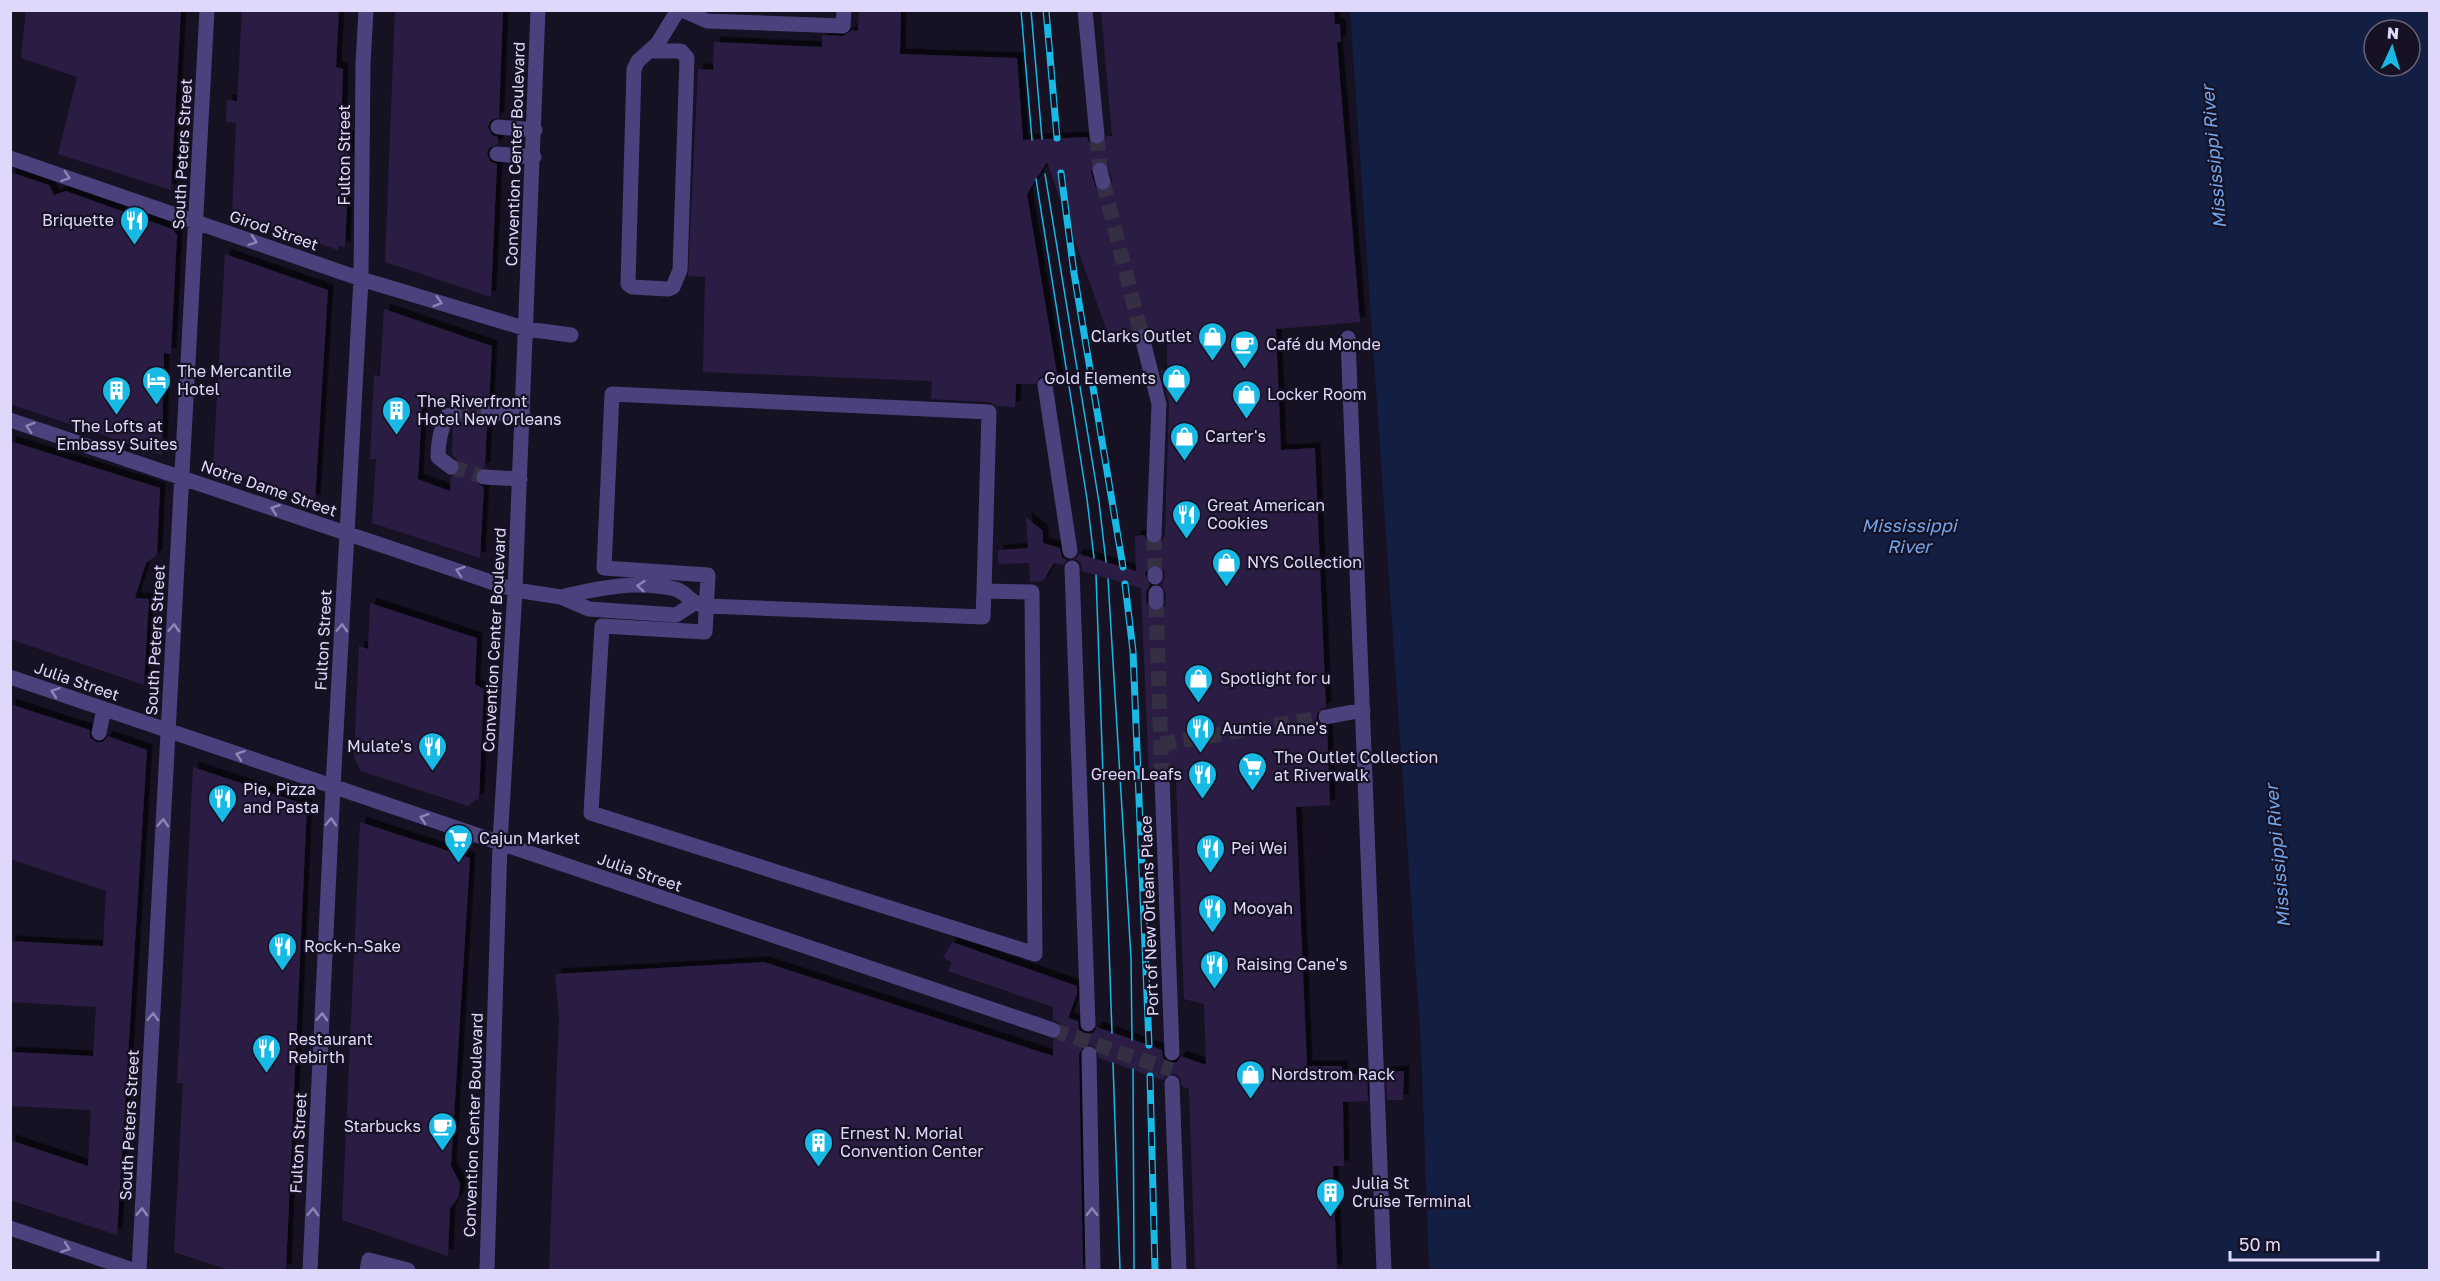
<svg xmlns="http://www.w3.org/2000/svg" width="2440" height="1281" font-family="'Golos Text',sans-serif">
	<style>
		.water { fill: #121e42; fill-rule: evenodd }
		.building { fill: #2a1f42; fill-rule: evenodd; filter: url(#shadow) }
		.lines { fill: none; stroke-linecap: round; stroke-linejoin: round }
		.minor-tunnel { stroke: #342f43; stroke-width: 15; stroke-dasharray: 15 8; stroke-linecap: butt }
		.minor { stroke: #4b417d; stroke-width: 15 }
		.tram { stroke: #19b9e6; stroke-width: 1.5 }
		.rail-casing { stroke: #19b9e6; stroke-width: 7 }
		.rail { stroke: #161123; stroke-width: 4.5; stroke-dasharray: 14; stroke-linecap: butt }
		.oneway { stroke: #8e85b6 }
		.labels { text-anchor: middle; dominant-baseline: central; stroke-width: 4.5; stroke-linejoin: round; paint-order: stroke }
		.street-label { font-size: 16px; fill: #e0d8fb; stroke: #161123 }
		.poi-label { font-size: 16px; fill: #e0d8fb; stroke: #161123; text-anchor: start }
		.water-label { font-size: 18px; font-style: italic; fill: #71a6f0; stroke: #161123 }
	</style>
	<defs>
		<filter id="shadow"><feDropShadow dx="5.5" dy="-5.5" stdDeviation="0" flood-color="#0009"/></filter>
	</defs>
	<rect width="100%" height="100%" fill="#161123"/>
	<!-- water -->
	<path class="water" d="M1350,11h1079v1259h-1000l-8,-225zM2374,30h36v36h-36z"/>
	<!-- building -->
	<path class="building" d="M26,10h155l-10,180 -113,-36 19,-77 -56,-19z
		M242,10h97l-3,57 7,2 -2,66 8,1 -1,23 -7,-1 -1,44 7,1 -2,44 -7,-1v4l-106,-36 4,-91 -10,-1 1,-22 10,1z
		M395,10h108l-4,107 -9,4 -2,6 4,8 6,2v7l-9,4 -2,6 4,8 6,2 -6,133 -106,-35z
		M859,10h42l-1,44 117,4 6,82 64,-3 2,5 8,4 6,-2 4,-8h5l-11,-126h233l1,14h5l1,18h-4l23,280 -84,7 5,121 34,-2 11,259 -7,3 -3,8 3,6 8,3 3,78 -34,2 11,259h35v9l25,-1 1,27 -25,1 1,64h-11l4,104h-142l-6,-181 -7,-3 -2,-8 -4,-4h-9l-4,6 -64,-22 -2,-9 -8,-5 -5,2 -5,8 4,216h-534l10,-254 -4,-42 209,-12 289,94v-16l7,-3 3,-8 -3,-6 -7,-3v-13l-105,-36 4,-9 -9,-4 9,-16 125,44v8l-9,24 10,3 1,8 5,4h9l4,-6 65,23 1,8 5,4h9l4,-6 25,9 -2,-61 -20,-5 -8,-220h-4l-2,-6 -8,-4 -13,9 -8,-190 -59,-17 -1,-8 -6,-4 4,-5 57,17 -1,-35 9,-1 4,8 6,2 8,-4 3,-6 4,-131 -9,-34h7v-35l-15,1 -3,-6 -9,-3 -5,3 -3,8 -22,2 -63,-178 -20,32 32,191h-4l-3,-6 -8,-4 -5,3 -3,6h-20l-1,23 -18,-1 -8,-4 -58,-3 1,-18 -229,-9 2,-95 -17,-1 10,-207 15,1 1,-28 108,5v-12l21,1 9,-6 6,1zM1098,160l9,4 5,16 -2,9 -5,3 -9,-4 -5,-16 2,-9zM1154,564l10,6 1,8 -4,7 5,8 -1,13 -8,6 -6,-2 -5,-8v-10l4,-7 -5,-12 5,-7z
		M10,172l39,13 5,10 12,-4 106,38 5,6 -6,119 -7,-1 -2,102 -152,-51z
		M225,254l103,36 -13,211 -102,-33z
		M384,309l108,37 -3,57 -6,2 -5,7 2,6 7,5 -2,44 -6,2 -5,7 2,6 8,5 -4,71 -108,-35 4,-64h-6l4,-84 6,1zM423,391l34,14 6,7 -2,8 -8,6 -1,29 8,8 1,5 -3,5 -7,4 -1,14 -32,-12z
		M10,441l150,47 -3,67 -11,8 -11,35 14,1 -5,86 -134,-46z
		M1026,517l17,14v12l17,5 2,9 5,3 -4,5 -9,-2 -11,18 -13,1 -1,-19 -31,1v-14l30,-2z
		M370,603l107,35 -2,46 9,5 -5,109 -11,8 -107,-35 -7,-14 5,-111 9,3z
		M10,704l80,26v7l6,5h7l5,-6 39,14 -30,485 -107,-35v-60l78,26 3,-56 -81,-4v-54l83,4 3,-49 -86,-5v-61l93,5 3,-55 -96,-32z
		M193,767l114,38 -21,465h-57l-55,-18 9,-169h-6z
		M360,822l110,36 -19,308 9,17 -1,13 -9,13 -2,47 -106,-36z
		M1404,1071l-1,29h-16l-1,-28z"/>
	<g class="lines">
		<!-- minor-tunnel -->
		<path class="minor-tunnel" d="M1097,136l3,34
			M1103,182l39,155
			M454,414l34,-1
			M451,467l33,10
			M1154,535l1,39
			M1156,602l6,177
			M1161,744l165,-27
			M1053,1030l119,40"/>
		<!-- minor -->
		<path class="minor" d="M682,10l25,11 136,5 1,-16
			M1085,10l12,126
			M652,51h29l6,7 -7,212 -7,17 -5,2 -36,-2 -4,-3 6,-215 4,-8 20,-18 20,-33
			M498,127l37,3
			M497,154l37,3
			M10,158l351,121 166,50 44,6
			M1100,170l3,12
			M1142,337l17,67 -5,131
			M1348,338l36,932
			M1045,385l25,166
			M488,413l35,1
			M10,420l505,170 46,7 28,12 87,6 17,-11
			M451,467l-13,-10c0,-15 2,-27 9,-41l7,-2
			M484,477l36,2
			M1072,568l16,456
			M1155,574v3
			M1156,593v9
			M561,597c38,-9 75,-17 114,-8 11,2 13,14 32,17l276,11 1,-26 48,1 3,362 -444,-141 11,-187 103,6 3,-57 -104,-7 8,-174 377,18 -5,179
			M10,677l1043,353
			M1326,717l37,-7
			M99,733l5,-24
			M1162,779l10,274
			M1089,1054l4,216
			M1172,1083l7,187
			M10,1228l123,42
			M139,1270l68,-1260
			M310,1270l23,-483 28,-508 2,-215 3,-54
			M367,1270l2,-10 39,10
			M487,1270l13,-427 15,-253 23,-580"/>
		<!-- tram -->
		<path class="tram" d="M1021,10l11,130
			M1031,10l11,129
			M1045,174l54,328 7,60
			M1036,179l51,320 7,59
			M1096,575l16,458
			M1108,579l23,379 1,82
			M1113,1063l7,207
			M1133,1069l1,201"/>
		<defs>
			<path id="rail" d="M1046,10l11,128
				M1061,173l13,100 49,294
				M1125,584l8,67 16,394
				M1150,1076l5,194"/>
		</defs>
		<!-- rail casing -->
		<use href="#rail" class="rail-casing"/>
		<!-- rail -->
		<use href="#rail" class="rail"/>
	</g>
	<!-- one-way arrows -->
	<defs><path id="oneway-chevron" d="M-2-3.5L2.5 0L-2 3.5" fill="none" stroke-width="1.6" stroke-linecap="round" stroke-linejoin="round" transform="scale(1.5)"/></defs>
	<g class="oneway">
		<use href="#oneway-chevron" transform="translate(66 177) rotate(19)"/>
		<use href="#oneway-chevron" transform="translate(253 241) rotate(19)"/>
		<use href="#oneway-chevron" transform="translate(438 302) rotate(17)"/>
		<use href="#oneway-chevron" transform="translate(30 427) rotate(-162)"/>
		<use href="#oneway-chevron" transform="translate(275 509) rotate(-161)"/>
		<use href="#oneway-chevron" transform="translate(460 571) rotate(-162)"/>
		<use href="#oneway-chevron" transform="translate(641 586) rotate(-175)"/>
		<use href="#oneway-chevron" transform="translate(174 628) rotate(-87)"/>
		<use href="#oneway-chevron" transform="translate(342 628) rotate(-87)"/>
		<use href="#oneway-chevron" transform="translate(55 692) rotate(-161)"/>
		<use href="#oneway-chevron" transform="translate(240 755) rotate(-161)"/>
		<use href="#oneway-chevron" transform="translate(424 818) rotate(-161)"/>
		<use href="#oneway-chevron" transform="translate(331 822) rotate(-87)"/>
		<use href="#oneway-chevron" transform="translate(163 823) rotate(-87)"/>
		<use href="#oneway-chevron" transform="translate(153 1017) rotate(-87)"/>
		<use href="#oneway-chevron" transform="translate(322 1017) rotate(-87)"/>
		<use href="#oneway-chevron" transform="translate(142 1212) rotate(-87)"/>
		<use href="#oneway-chevron" transform="translate(313 1212) rotate(-87)"/>
		<use href="#oneway-chevron" transform="translate(1092 1212) rotate(-91)"/>
		<use href="#oneway-chevron" transform="translate(66 1248) rotate(19)"/>
	</g>
	<!-- icons -->
	<defs>
		<symbol id="restaurant-pin" viewBox="-11 -11 22 30"><path d="M0 17L-7.5 6A9.5 9.5 0 1 1 7.5 6Z" fill="#19b9e6" stroke="#161123"/><path d="M-5-6h1v4h1v-4h1v4h1v-4h1v5L-1.5 .5V6h-2V.5L-5-1ZM5-6V6H3V1.5H1.5Q1.5-4 5-6Z" fill="#fff"/></symbol>
		<symbol id="shop-pin" viewBox="-11 -11 22 30"><path d="M0 17L-7.5 6A9.5 9.5 0 1 1 7.5 6Z" fill="#19b9e6" stroke="#161123"/><path d="M-5-2.5h2.3a2.7 3.5 0 0 1 5.4 0H5L5.5 6h-11ZM-1.5-2.5h3a1.5 2.3 0 0 0-3 0Z" fill="#fff"/></symbol>
		<symbol id="cafe-pin" viewBox="-11 -11 22 30"><path d="M0 17L-7.5 6A9.5 9.5 0 1 1 7.5 6Z" fill="#19b9e6" stroke="#161123"/><path d="M-5.5-4.5H6V0H3Q3 3.5 0 3.5H-2.5Q-5.5 3.5-5.5 0ZM3-3.2v2h1.7v-2ZM-6 4.5H4V6H-6Z" fill="#fff"/></symbol>
		<symbol id="hotel-pin" viewBox="-11 -11 22 30"><path d="M0 17L-7.5 6A9.5 9.5 0 1 1 7.5 6Z" fill="#19b9e6" stroke="#161123"/><path d="M-6-4.5h1.5V1H6V5H4.5V3h-9V5H-6ZM-4 0a1.8 1.8 0 1 1 3.6 0ZM.5 0V-2.5h3Q6-2.5 6 0Z" fill="#fff"/></symbol>
		<symbol id="building-pin" viewBox="-11 -11 22 30"><path d="M0 17L-7.5 6A9.5 9.5 0 1 1 7.5 6Z" fill="#19b9e6" stroke="#161123"/><path d="M-4-6H4V6H1V3H-1V6H-4ZM-2.5-4.3h1.7v1.8h-1.7ZM.8-4.3h1.7v1.8H.8ZM-2.5-1h1.7V.8h-1.7ZM.8-1h1.7V.8H.8Z" fill="#fff"/></symbol>
		<symbol id="supermarket-pin" viewBox="-11 -11 22 30"><path d="M0 17L-7.5 6A9.5 9.5 0 1 1 7.5 6Z" fill="#19b9e6" stroke="#161123"/><path d="M-6-5.5h2.5l.6 2H6L4.5 2H-2.5L-4.4-4H-6ZM-1.5 3.2a1.3 1.3 0 1 0 .1 0ZM3 3.2a1.3 1.3 0 1 0 .1 0Z" fill="#fff"/></symbol>
	</defs>
	<g fill-rule="evenodd">
		<use href="#restaurant-pin" x="118" y="204" width="33" height="45"/>
		<use href="#shop-pin" x="1196" y="320" width="33" height="45"/>
		<use href="#cafe-pin" x="1228" y="328" width="33" height="45"/>
		<use href="#shop-pin" x="1160" y="362" width="33" height="45"/>
		<use href="#hotel-pin" x="140" y="364" width="33" height="45"/>
		<use href="#building-pin" x="100" y="374" width="33" height="45"/>
		<use href="#shop-pin" x="1230" y="378" width="33" height="45"/>
		<use href="#building-pin" x="380" y="394" width="33" height="45"/>
		<use href="#shop-pin" x="1168" y="420" width="33" height="45"/>
		<use href="#restaurant-pin" x="1170" y="498" width="33" height="45"/>
		<use href="#shop-pin" x="1210" y="546" width="33" height="45"/>
		<use href="#shop-pin" x="1182" y="662" width="33" height="45"/>
		<use href="#restaurant-pin" x="1184" y="712" width="33" height="45"/>
		<use href="#restaurant-pin" x="416" y="730" width="33" height="45"/>
		<use href="#supermarket-pin" x="1236" y="750" width="33" height="45"/>
		<use href="#restaurant-pin" x="1186" y="758" width="33" height="45"/>
		<use href="#restaurant-pin" x="206" y="782" width="33" height="45"/>
		<use href="#supermarket-pin" x="442" y="822" width="33" height="45"/>
		<use href="#restaurant-pin" x="1194" y="832" width="33" height="45"/>
		<use href="#restaurant-pin" x="1196" y="892" width="33" height="45"/>
		<use href="#restaurant-pin" x="266" y="930" width="33" height="45"/>
		<use href="#restaurant-pin" x="1198" y="948" width="33" height="45"/>
		<use href="#restaurant-pin" x="250" y="1032" width="33" height="45"/>
		<use href="#shop-pin" x="1234" y="1058" width="33" height="45"/>
		<use href="#cafe-pin" x="426" y="1110" width="33" height="45"/>
		<use href="#building-pin" x="802" y="1126" width="33" height="45"/>
		<use href="#building-pin" x="1314" y="1176" width="33" height="45"/>
	</g>
	<g class="labels">
		<!-- street labels -->
		<g class="street-label">
			<text transform="translate(182 154) rotate(-87)">South Peters Street</text>
			<text transform="translate(515 154) rotate(-88)">Convention Center Boulevard</text>
			<text transform="translate(344 155) rotate(-90)">Fulton Street</text>
			<text transform="translate(274 230) rotate(19)">Girod Street</text>
			<text transform="translate(269 488) rotate(19)">Notre Dame Street</text>
			<text transform="translate(155 640) rotate(-87)">South Peters Street</text>
			<text transform="translate(323 640) rotate(-87)">Fulton Street</text>
			<text transform="translate(494 640) rotate(-87)">Convention Center Boulevard</text>
			<text transform="translate(77 681) rotate(19)">Julia Street</text>
			<text transform="translate(640 872) rotate(19)">Julia Street</text>
			<text transform="translate(1149 916) rotate(-92)">Port of New Orleans Place</text>
			<text transform="translate(129 1125) rotate(-87)">South Peters Street</text>
			<text transform="translate(473 1125) rotate(-88)">Convention Center Boulevard</text>
			<text transform="translate(298 1143) rotate(-87)">Fulton Street</text>
		</g>
		<!-- poi labels -->
		<g class="poi-label">
			<text x="114" y="220" text-anchor="end">Briquette</text>
			<text x="1192" y="336" text-anchor="end">Clarks Outlet</text>
			<text x="1266" y="344">Café du Monde</text>
			<text x="177" y="371">The Mercantile<tspan x="177" dy="18">Hotel</tspan></text>
			<text x="1156" y="378" text-anchor="end">Gold Elements</text>
			<text x="1267" y="394">Locker Room</text>
			<text x="417" y="401">The Riverfront<tspan x="417" dy="18">Hotel New Orleans</tspan></text>
			<text x="117" y="426" text-anchor="middle">The Lofts at<tspan x="117" dy="18">Embassy Suites</tspan></text>
			<text x="1205" y="436">Carter's</text>
			<text x="1207" y="505">Great American<tspan x="1207" dy="18">Cookies</tspan></text>
			<text x="1247" y="562">NYS Collection</text>
			<text x="1220" y="678">Spotlight for u</text>
			<text x="1222" y="728">Auntie Anne's</text>
			<text x="412" y="746" text-anchor="end">Mulate's</text>
			<text x="1274" y="757">The Outlet Collection<tspan x="1274" dy="18">at Riverwalk</tspan></text>
			<text x="1182" y="774" text-anchor="end">Green Leafs</text>
			<text x="243" y="789">Pie, Pizza<tspan x="243" dy="18">and Pasta</tspan></text>
			<text x="479" y="838">Cajun Market</text>
			<text x="1231" y="848">Pei Wei</text>
			<text x="1233" y="908">Mooyah</text>
			<text x="304" y="946">Rock-n-Sake</text>
			<text x="1236" y="964">Raising Cane's</text>
			<text x="288" y="1039">Restaurant<tspan x="288" dy="18">Rebirth</tspan></text>
			<text x="1271" y="1074">Nordstrom Rack</text>
			<text x="421" y="1126" text-anchor="end">Starbucks</text>
			<text x="840" y="1133">Ernest N. Morial<tspan x="840" dy="18">Convention Center</tspan></text>
			<text x="1352" y="1183">Julia St<tspan x="1352" dy="18">Cruise Terminal</tspan></text>
		</g>
		<!-- water labels -->
		<g class="water-label">
			<text transform="translate(2213 157) rotate(-95)">Mississippi River</text>
			<text x="1909" y="525">Mississippi<tspan x="1909" dy="21">River</tspan></text>
			<text transform="translate(2277 856) rotate(-95)">Mississippi River</text>
		</g>
	</g>
	<!-- border -->
	<rect width="2440" height="1281" fill="none" stroke="#e0d8fb" stroke-width="24"/>
	<!-- north arrow -->
	<g transform="translate(2392 48) rotate(4)"><circle r="28" fill="#161123" stroke="#676179" stroke-width="1.5"/>
	<path d="M0-4.5L10 22L0 15L-10 22Z" fill="#19b9e6"/>
	<text y="-9" font-size="16" font-weight="bold" text-anchor="middle" fill="#e0d8fb">N</text>
	</g>
	<!-- scale -->
	<path d="M2230 1251v9h148v-9" fill="none" stroke="#e0d8fb" stroke-width="3"/>
	<text x="2239" y="1251" font-size="18" fill="#e0d8fb" stroke="#161123" stroke-width="4.5" paint-order="stroke">50 m</text>
</svg>
